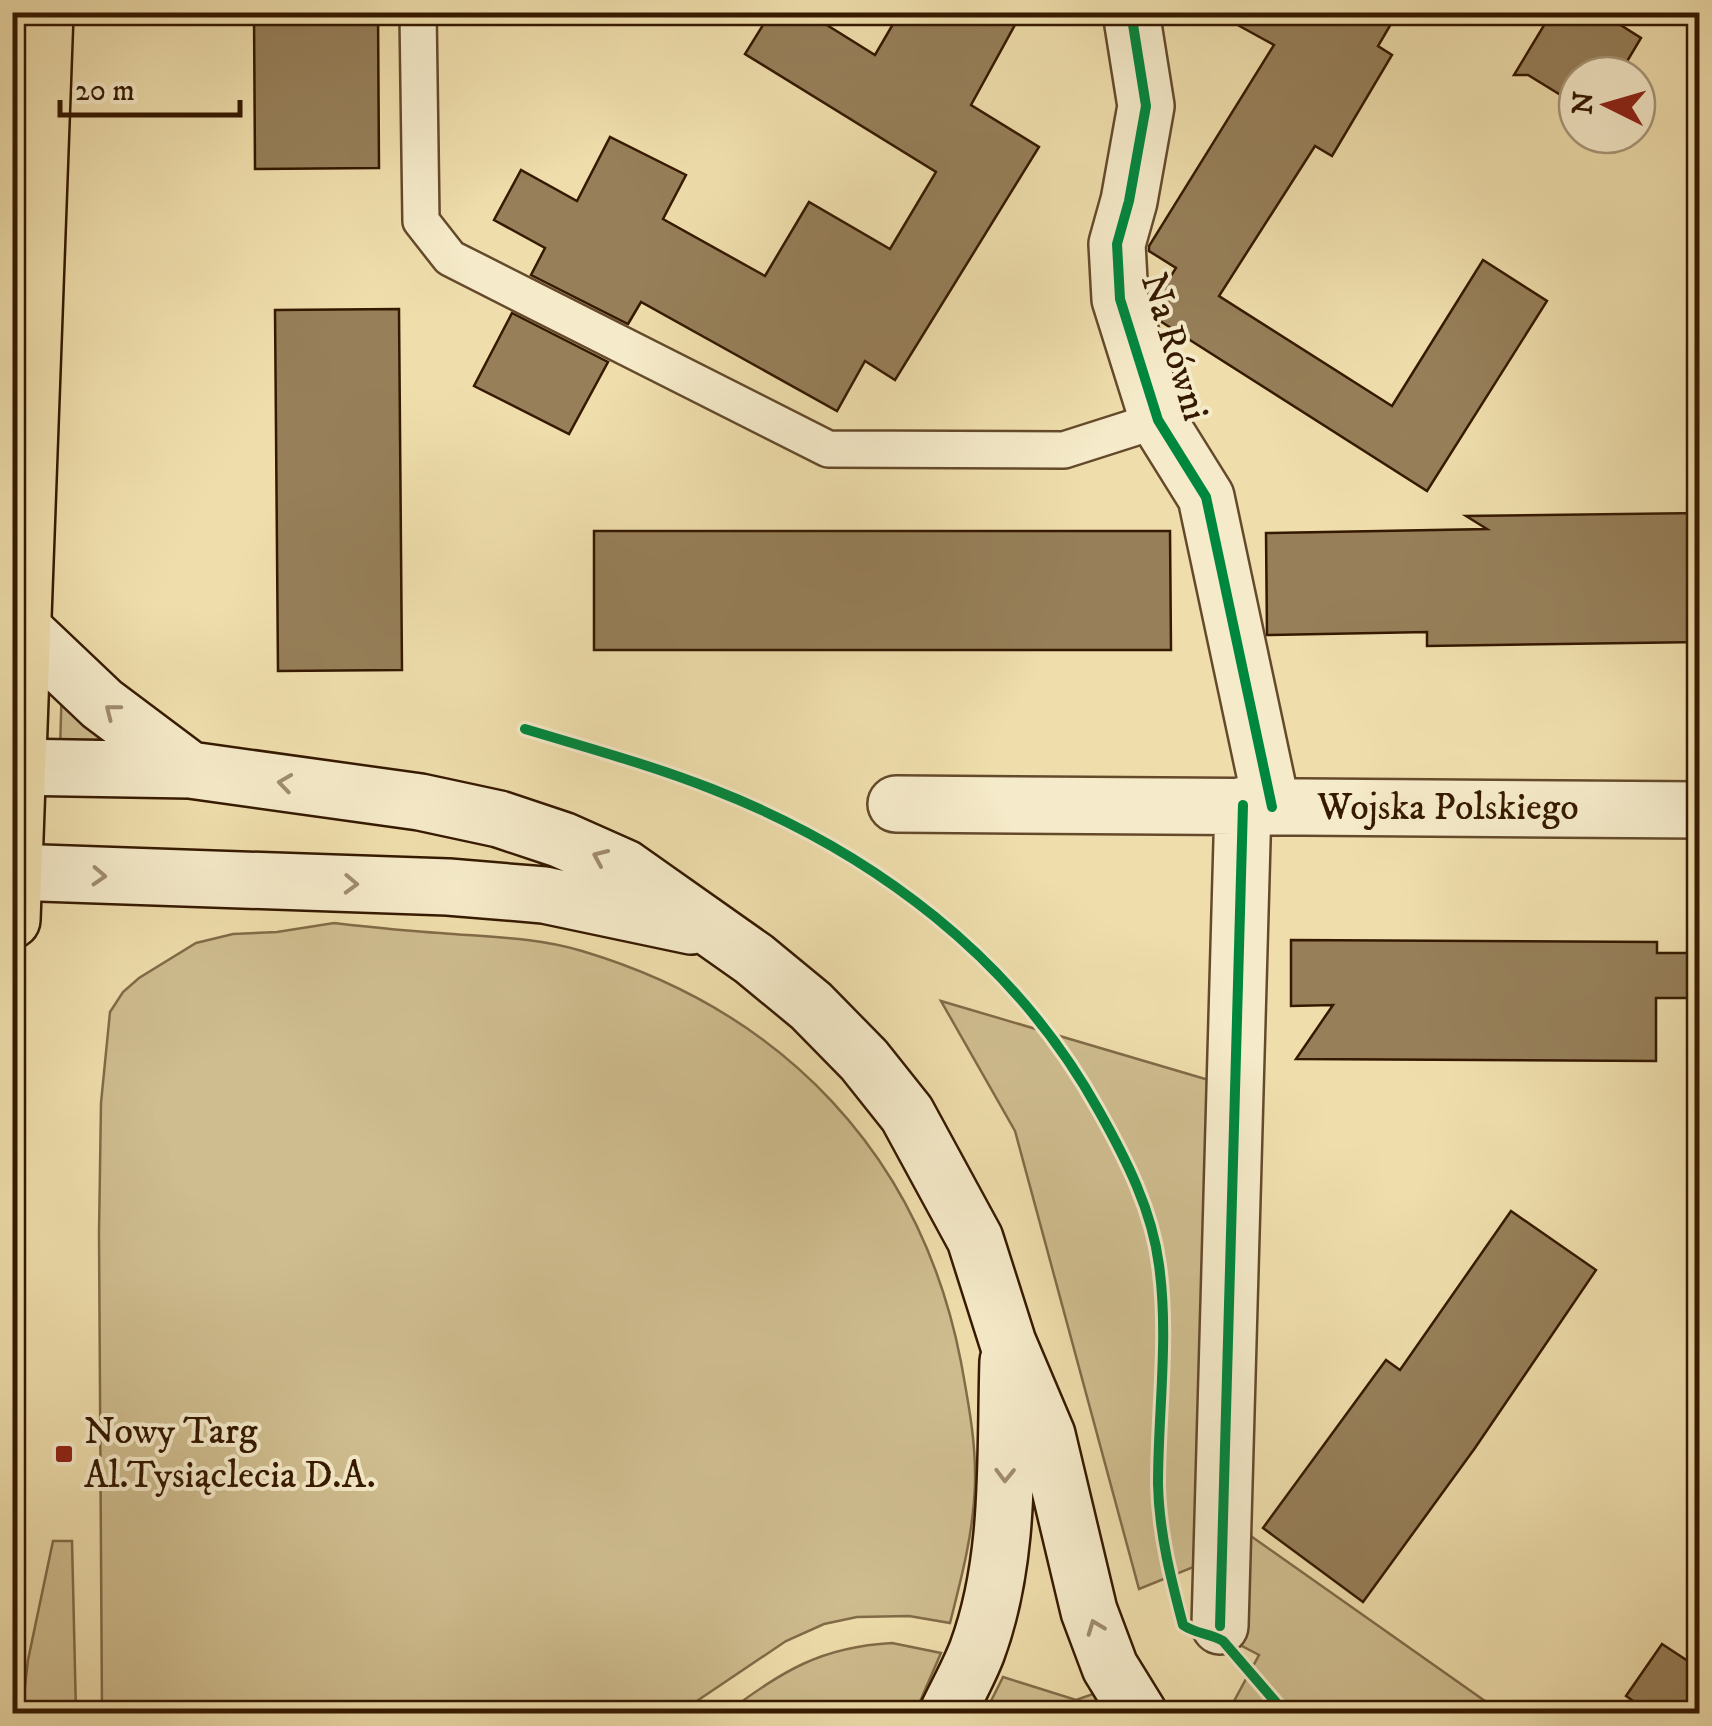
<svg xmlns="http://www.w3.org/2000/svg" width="1712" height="1726" font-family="'IM FELL DW Pica',serif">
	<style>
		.green { fill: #cfbd8f; stroke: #826b48; stroke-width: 2.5 }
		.building { fill: #967f59; stroke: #351900; stroke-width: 2.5 }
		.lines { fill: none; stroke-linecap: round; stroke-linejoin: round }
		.lane-casing { stroke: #644a2b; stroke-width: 40 }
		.street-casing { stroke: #644a2b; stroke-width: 60 }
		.secondary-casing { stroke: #351900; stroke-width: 60 }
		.primary-casing { stroke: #351900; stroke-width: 60 }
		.lane { stroke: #f5eac9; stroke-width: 35 }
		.street { stroke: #f5eac9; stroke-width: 55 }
		.secondary { stroke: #f5eac9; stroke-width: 55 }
		.primary { stroke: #efdeac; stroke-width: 55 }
		.cycleway-casing { stroke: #f5eac9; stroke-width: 16 }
		.cycleway { stroke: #00873e; stroke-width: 10 }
		.oneway { stroke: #9f8c6f }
		.poi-dot { fill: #8f2418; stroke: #f5eac9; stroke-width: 4 }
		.labels { text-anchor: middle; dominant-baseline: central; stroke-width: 8; stroke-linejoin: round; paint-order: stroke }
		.street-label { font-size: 38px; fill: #351900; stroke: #f5eac9 }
		.poi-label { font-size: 38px; fill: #351900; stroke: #f5eac9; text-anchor: start }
	</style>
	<rect width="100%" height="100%" fill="#efdeac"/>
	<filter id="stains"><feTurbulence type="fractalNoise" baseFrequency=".002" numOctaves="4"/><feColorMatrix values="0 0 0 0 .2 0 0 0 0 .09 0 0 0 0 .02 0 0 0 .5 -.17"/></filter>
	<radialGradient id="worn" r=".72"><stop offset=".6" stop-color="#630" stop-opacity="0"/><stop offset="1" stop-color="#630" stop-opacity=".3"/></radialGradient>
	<!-- green -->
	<path class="green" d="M62,682l76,69 -78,-1z
		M334,923c35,4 71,8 106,10 47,4 96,4 142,18 201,60 339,204 379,411 7,39 15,79 14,120 -1,48 -13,94 -25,141l-41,-7 -52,1 -33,7 -38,17 -107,72h-577l-3,-480 2,-130 9,-91 13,-20 16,-14 57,-35 37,-9 44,-2z
		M941,1001l271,80 -11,483 -62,25 -124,-458z
		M1248,1534l254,179 -275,1 32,-59 -17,-9z
		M53,1541h19l4,172h-54l6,-53z
		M892,1643l49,10 -26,60h-189c57,-42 94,-66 166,-70z
		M1003,1677l73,23 17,-6 11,19h-119z"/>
	<!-- building -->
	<path class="building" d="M254,12h124l1,156 -124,1z
		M771,12h35l69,43 25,-43h122l-51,93 68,42 -144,233 -30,-19 -28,50 -196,-109 -13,22 -97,-49 14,-27 -51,-28 27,-50 56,31 33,-64 76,38 -23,44 102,57 44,-74 81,47 46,-77 -191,-118z
		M1214,12h184l-20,34 14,9 -60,101 -17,-10 -96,150 173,110 91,-146 64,41 -120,190 -267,-170 -6,-18 22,-35 -27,-17v-5l125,-201z
		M1552,12h48l41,26 -22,37h-42v30l-49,-30h-14z
		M399,309l3,361 -124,1 -3,-361z
		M512,313l96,49 -39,72 -95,-48z
		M1700,513v129l-273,4v-14l-160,3 -1,-102 221,-4 -21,-13z
		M594,531h576l1,119h-577z
		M1291,940l366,2v11h43v45h-44v63l-360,-2 37,-54 -42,1z
		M1511,1211l85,59 -121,178 -112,154 -100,-74 123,-168 14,10z
		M1662,1644l38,25v45h-48l-26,-18z"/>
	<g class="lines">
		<defs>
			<path id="lane" d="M418,12l3,209 29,37 378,191 236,1 94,-30"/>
			<path id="street" d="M1131,12l15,94 -17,95 -12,43 3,55 38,121 48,77 66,310
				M896,804l804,6
				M1220,1626l23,-821"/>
			<path id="secondary" d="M23,629l79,75 88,66
				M12,767l178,3 230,32 79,17 63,21 63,28 129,91 57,47 53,54 43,54 68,125 33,104 39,92 42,176 21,56 29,47
				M12,872l436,15 96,8 147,31
				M947,1714c10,-21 22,-42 30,-63 34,-91 28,-195 31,-290"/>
			<path id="primary" d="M12,920l33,-908"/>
		</defs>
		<!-- lane casing -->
		<use href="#lane" class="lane-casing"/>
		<!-- street casing -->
		<use href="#street" class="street-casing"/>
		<!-- secondary casing -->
		<use href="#secondary" class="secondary-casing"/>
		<!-- primary casing -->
		<use href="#primary" class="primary-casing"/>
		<!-- lane -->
		<use href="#lane" class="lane"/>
		<!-- street -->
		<use href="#street" class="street"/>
		<!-- secondary -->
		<use href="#secondary" class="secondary"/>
		<!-- primary -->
		<use href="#primary" class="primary"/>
		<defs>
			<path id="cycleway" d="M1131,12l15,94 -17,95 -12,43 3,55 38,121 48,77 66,310
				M525,729c63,19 126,36 187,60 162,63 303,170 387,322 27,48 53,99 60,154 10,72 -1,147 -1,219 1,49 13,95 25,141 13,9 26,8 40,16l63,73
				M1220,1626l23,-821"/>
		</defs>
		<!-- cycleway casing -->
		<use href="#cycleway" class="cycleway-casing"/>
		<!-- cycleway -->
		<use href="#cycleway" class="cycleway"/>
	</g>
	<!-- one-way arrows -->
	<defs><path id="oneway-chevron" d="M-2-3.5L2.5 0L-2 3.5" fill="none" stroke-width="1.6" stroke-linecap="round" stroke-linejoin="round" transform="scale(2.5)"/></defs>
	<g class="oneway">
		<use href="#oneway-chevron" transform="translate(112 711) rotate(-142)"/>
		<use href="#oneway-chevron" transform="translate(285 783) rotate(-172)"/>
		<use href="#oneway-chevron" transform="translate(600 857) rotate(-156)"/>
		<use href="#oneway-chevron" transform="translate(99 876) rotate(3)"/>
		<use href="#oneway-chevron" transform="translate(351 884) rotate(2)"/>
		<use href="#oneway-chevron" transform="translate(1005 1475) rotate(91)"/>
		<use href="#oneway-chevron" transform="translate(1095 1627) rotate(-111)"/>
	</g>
	<!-- markers -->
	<rect class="poi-dot" x="54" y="1444" width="20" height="20" rx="5"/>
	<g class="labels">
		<!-- street labels -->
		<g class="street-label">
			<text transform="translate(1174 347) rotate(73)">Na Równi</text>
			<text x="1448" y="808">Wojska Polskiego</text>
		</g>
		<!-- poi labels -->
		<g class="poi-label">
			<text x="84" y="1432">Nowy Targ<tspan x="84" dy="44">Al.Tysiąclecia D.A.</tspan></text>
		</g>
	</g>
	<!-- margin -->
	<rect width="1712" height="1726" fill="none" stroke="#efdeac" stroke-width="50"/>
	<rect x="15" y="15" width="1682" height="1696" fill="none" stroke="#351900" stroke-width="5"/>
	<rect x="25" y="25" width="1662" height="1676" fill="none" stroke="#351900" stroke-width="2.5"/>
	<!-- north arrow -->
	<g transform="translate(1607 105) rotate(275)"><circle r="48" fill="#f5eac9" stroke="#a89679" stroke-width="2.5"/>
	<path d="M0-8L18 38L0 25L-18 38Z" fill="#8f2418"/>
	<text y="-15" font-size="28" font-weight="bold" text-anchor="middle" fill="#351900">N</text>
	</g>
	<!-- scale -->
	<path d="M60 100v15h180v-15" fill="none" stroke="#351900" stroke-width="5"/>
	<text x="75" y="100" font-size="30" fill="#351900" stroke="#f5eac9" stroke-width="8" paint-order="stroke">20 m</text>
	<rect width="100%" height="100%" filter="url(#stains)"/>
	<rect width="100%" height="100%" fill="url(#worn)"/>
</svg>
